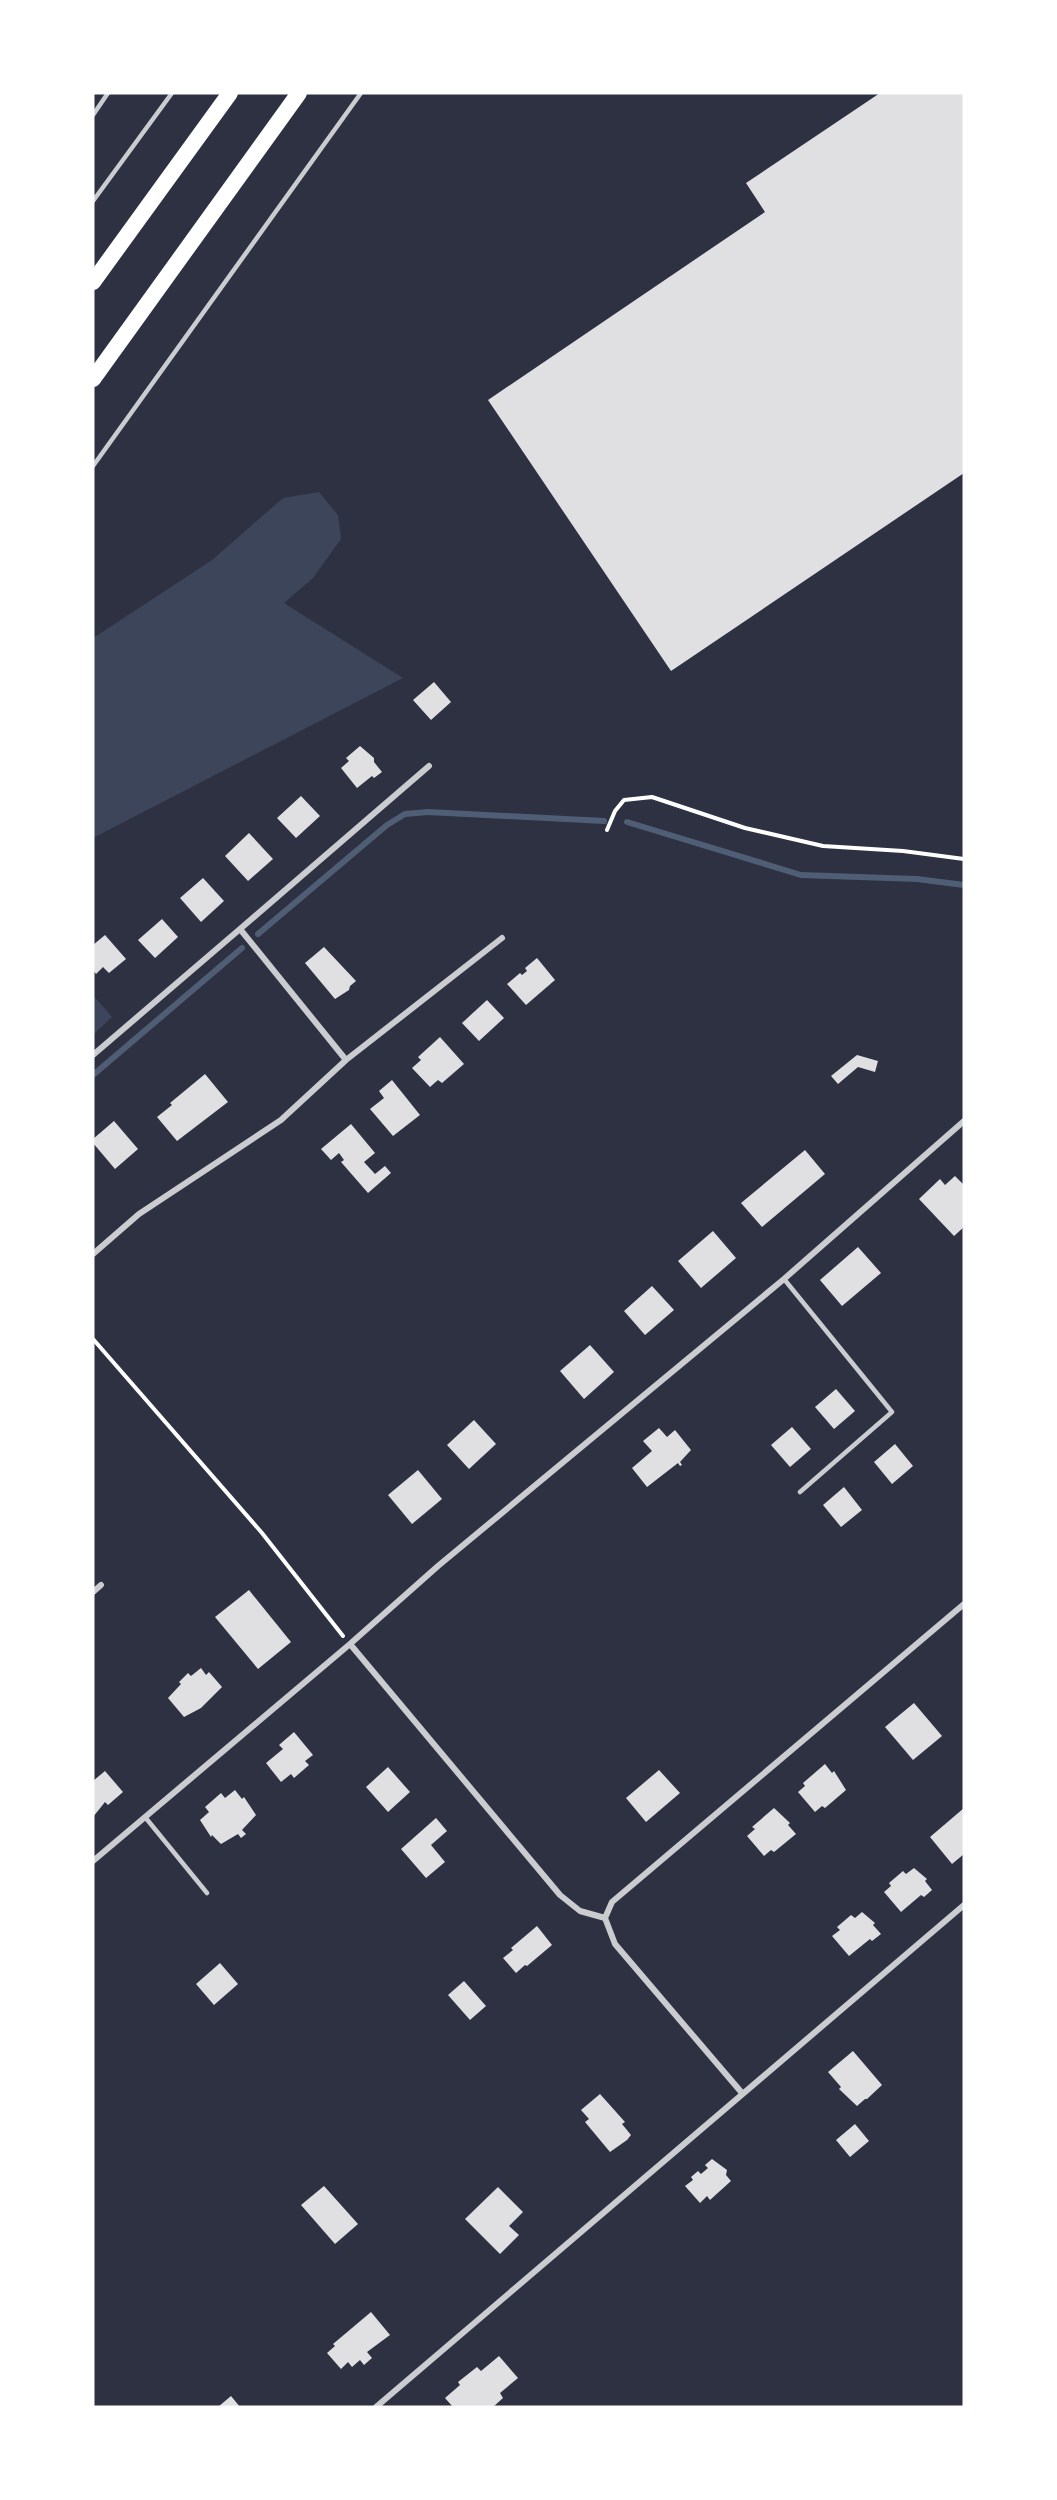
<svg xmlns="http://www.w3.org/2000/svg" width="1057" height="2500" font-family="Helvetica,sans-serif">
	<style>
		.green { fill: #3c4559 }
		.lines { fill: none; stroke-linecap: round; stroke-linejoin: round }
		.stream { stroke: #4f5d75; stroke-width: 6 }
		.building { fill: #e0e0e3 }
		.path { stroke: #fff; stroke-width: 4 }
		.service { stroke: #caccd0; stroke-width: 4.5 }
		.minor { stroke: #caccd0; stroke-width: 6 }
		.motorway { stroke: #fff; stroke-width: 16 }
	</style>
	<rect width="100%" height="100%" fill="#2d3142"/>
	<!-- green -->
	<path class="green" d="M319,492l19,23 3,24 -28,39 -29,25 119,75 -310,160v-200l119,-78 71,-62z
		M93,995l19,22 -19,18z"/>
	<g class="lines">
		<!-- stream -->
		<path class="stream" d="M627,822l174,53 116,4 47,6
			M258,934l129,-109 18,-11 23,-2 176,9
			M93,1075l149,-127"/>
	</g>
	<!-- building -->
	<path class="building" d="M880,93h84v380l-293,198 -183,-271 277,-188 -19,-29z
		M434,682l17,20 -20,18 -18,-20z
		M360,746l14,12v4l8,10 -8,6 -2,-2 -15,12 -16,-20 8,-7 -3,-3z
		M301,796l19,20 -24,22 -19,-20z
		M249,833l24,26 -25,22 -23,-25z
		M203,878l21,23 -23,21 -21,-24z
		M162,919l16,18 -23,21 -17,-18z
		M105,935l21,24 -17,14 -6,-6 -7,7 -3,-4v-25z
		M324,947l32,34 -6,5 -1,4 -14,9 -30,-36z
		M537,958l18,22 -29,25 -19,-21 13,-11 2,2 5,-4 -2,-3z
		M487,1000l17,18 -25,23 -17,-18z
		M440,1037l24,27 -22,19 -4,-3 -8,7 -18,-19 9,-8 -3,-3z
		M857,1055l21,6 -3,11 -17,-5 -20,17 -7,-8z
		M205,1074l23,28 -51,39 -20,-24 15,-12 -2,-2z
		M392,1080l28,35 -27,21 -23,-27 14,-11 -5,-7z
		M114,1121l24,28 -23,20 -22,-26v-4z
		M351,1124l24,29 -11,9 11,12 10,-8 6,7 -23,20 -27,-31 3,-2 -5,-7 -8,7 -10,-11z
		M805,1150l20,24 -63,53 -21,-24z
		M955,1176l9,9v42l-10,9 -35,-37 21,-20 5,6z
		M713,1231l23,27 -35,30 -23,-27z
		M858,1247l23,26 -39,33 -22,-26z
		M652,1286l22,24 -29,25 -21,-24z
		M590,1345l24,27 -30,27 -24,-28z
		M836,1389l19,22 -21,18 -19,-22z
		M474,1420l22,24 -27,25 -22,-24z
		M792,1427l19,22 -21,18 -19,-22z
		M659,1428l8,9 8,-7 16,20 -11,12 2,3 -2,1 -2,-3 -31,24 -15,-19 20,-17 -9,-10z
		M895,1444l18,22 -21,18 -18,-22z
		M418,1470l24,29 -30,25 -24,-29z
		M844,1487l18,23 -21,17 -18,-22z
		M249,1590l42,52 -33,27 -43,-52z
		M201,1668l5,7 3,-3 13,15 -21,21 -17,9 -16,-19 13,-14 -2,-2 9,-9 3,3z
		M914,1703l28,33 -29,24 -28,-33z
		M294,1732l19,23 -8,6 4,4 -15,13 -3,-4 -10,8 -15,-19 17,-14 -4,-4z
		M825,1764l7,9 2,-2 12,19 -21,18 -3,-2 -7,6 -17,-20 7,-6 -2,-3z
		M388,1767l22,25 -22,20 -22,-25z
		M659,1770l21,23 -34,29 -20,-24z
		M105,1771l18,21 -15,13 -3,-3 -12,15v-36z
		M235,1790l7,9 2,-2 12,18 -14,15 4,4 -5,4 -3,-4 -17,10 -9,-9 -1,2 -11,-17 9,-8 -4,-5 16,-14 4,5z
		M774,1808l16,15 -2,2 8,9 -22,18 -3,-2 -7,6 -17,-20 8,-7 -3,-2z
		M964,1808v46l-12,10 -22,-27z
		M436,1818l11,13 -16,14 14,17 -19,16 -25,-29z
		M914,1868l13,11 -2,2 7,9 -8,7 -3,-2 -20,17 -17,-20 7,-6 -2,-3 14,-12 3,3z
		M862,1912l13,11 -2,2 8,9 -9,7 -2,-2 -21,17 -17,-20 8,-6 -3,-3 14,-12 4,3z
		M537,1926l15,19 -25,21 -2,-1 -9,8 -13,-15 10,-8 -2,-2z
		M220,1963l18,21 -24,21 -18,-21z
		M464,1981l22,25 -16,14 -22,-25z
		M853,2051l29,34 -15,14h-2l-8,7 -18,-17 2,-2 -13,-15z
		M600,2094l25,28 -3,2 9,11 -4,5 -17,12 -25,-30 4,-3 -8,-9z
		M855,2124l14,17 -19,16 -14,-17z
		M712,2159l15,11 -1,5 5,6 -21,19 -3,-4 -7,7 -15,-17 8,-6 -2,-3 7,-6 3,3 7,-6 -3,-3z
		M324,2186l34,38 -23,20 -34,-39z
		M498,2187l25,25 -14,14 10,9 -19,19 -35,-35z
		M371,2312l19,23 -23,17 5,6 -8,7 -4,-5 -8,7 -4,-5 -7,7 -14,-16 8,-7 -2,-2z
		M499,2356l19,22 -18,15 3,5 -10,9h-40l-8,-9 15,-13 -2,-3 19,-15 4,4z
		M231,2396l9,11h-22z"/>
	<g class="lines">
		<!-- path -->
		<path class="path" d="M607,830l8,-19 9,-11 28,-3 93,31 78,18 80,5 61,8
			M93,1339l169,194 81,103"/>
		<!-- service -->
		<path class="service" d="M93,115l15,-22
			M93,201l79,-108
			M93,466l268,-373
			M784,1279l108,133 -92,80
			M145,1817l62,76"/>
		<!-- minor -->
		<path class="minor" d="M240,929l189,-163
			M93,1055l147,-126 106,131 -65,60 -142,94 -46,40
			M346,1060l156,-122
			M93,1592l8,-7
			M350,1644l210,251 20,16 25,7
			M93,1861l257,-217 88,-78 346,-287 180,-158
			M742,2093l-127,-149 -10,-26 7,-16 352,-298
			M376,2407l588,-502"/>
		<!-- motorway -->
		<path class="motorway" d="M93,282l137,-189
			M93,379l206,-286"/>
	</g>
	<!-- border -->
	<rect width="1057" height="2500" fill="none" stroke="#ffffff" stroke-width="189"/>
</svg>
